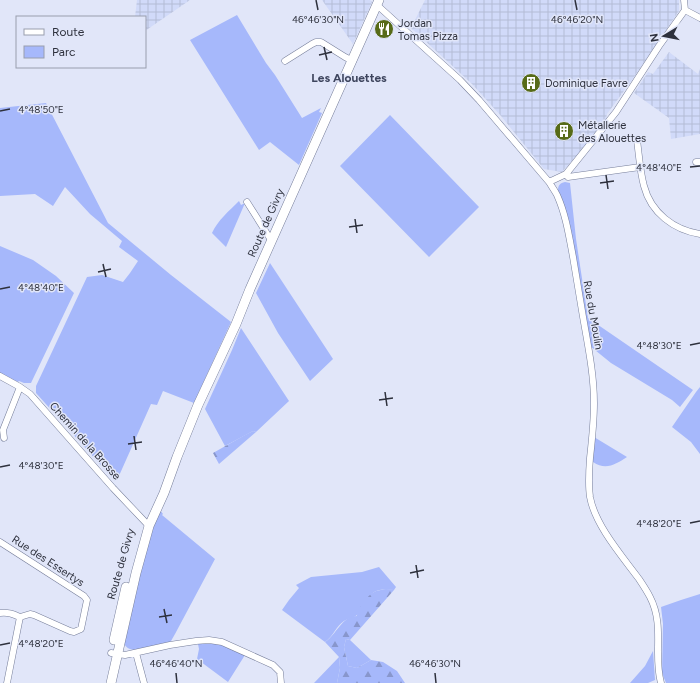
<svg xmlns="http://www.w3.org/2000/svg" width="700" height="683" font-family="Figtree,sans-serif">
	<style>
		.industrial { fill: url(#industrial-grid) }
		.green { fill: #a6b8fb }
		.forest { fill: url(#forest-firs) }
		.lines { fill: none; stroke-linecap: round; stroke-linejoin: round }
		.street-casing { stroke: #767e9a; stroke-width: 7 }
		.secondary-casing { stroke: #767e9a; stroke-width: 10 }
		.street { stroke: #fff; stroke-width: 6 }
		.secondary { stroke: #fff; stroke-width: 9 }
		.ticks { fill: none; stroke: #2e313d; stroke-width: 1.5 }
		.labels { text-anchor: middle; dominant-baseline: central; stroke-width: 3; stroke-linejoin: round; paint-order: stroke }
		.poi-label { font-size: 11px; fill: #2e313d; stroke: #e1e6f9; text-anchor: start }
		.street-label { font-size: 11px; fill: #2e313d; stroke: #e1e6f9 }
		.neighbourhood-label { font-size: 12px; font-weight: bold; fill: #3e455e; stroke: #e1e6f9 }
		.ticks-label { font-size: 10px; text-anchor: middle; fill: #2e313d; stroke: #e1e6f9; stroke-width: 3; stroke-linejoin: round; paint-order: stroke }
	</style>
	<defs>
		<pattern id="industrial-grid" width="8" height="8" patternUnits="userSpaceOnUse"><rect width="8" height="8" fill="#d1daf9"/><path d="M0 4h8M4 0v8" fill="none" stroke="#b4bcd6"/></pattern>
		<pattern id="forest-firs" width="22" height="20" patternUnits="userSpaceOnUse"><rect width="22" height="20" fill="#a6b8fb"/><path d="M5 1l3.5 6h-7zM16 11l3.5 6h-7z" fill="#8896cc"/></pattern>
	</defs>
	<rect width="100%" height="100%" fill="#e1e6f9"/>
	<!-- industrial -->
	<path class="industrial" d="M137,0h53l-45,31v-14h-10z
		M322,0h48l2,2 -19,42z
		M425,0h254v11l-47,69 -25,34 -1,5 -26,33 -18,20 -18,-3 -43,-53 -29,-32 -61,-56z
		M669,52l29,22 2,-5v65l-29,5 -2,-21 -35,-25 14,-21 5,2z"/>
	<!-- green -->
	<path class="green" d="M237,15l29,48 9,12 27,43 19,-10 -2,4 3,1 -23,52 -29,-23 -11,8 -69,-110z
		M46,103l62,120 63,52 60,47 -37,81 -31,-12 -6,14 -6,-1 -33,74 -3,3 -79,-88v-7l51,-109 15,-2 21,7 7,-9 8,-12 -19,-14 3,-6 -32,-27 -25,-27 -12,19 -18,-12 -35,2v-88z
		M390,115l89,92 -50,50 -89,-91z
		M565,182l5,1 6,56 12,79 105,72 -13,17 -8,-7 -61,-37 -21,-17 -32,-155c0,-6 2,-8 7,-9z
		M239,201l2,4 4,-2 -19,44 -14,-14c6,-13 17,-22 27,-32z
		M0,246l33,14 23,16 18,17 -43,90h-7l-5,-2 -1,1 -18,-8z
		M270,263l63,96 -23,22 -32,-48 -22,-40z
		M241,328l48,73 -33,31 -3,-1 -28,15 -20,-37 27,-59z
		M700,387v67l-9,-12 -19,-15 24,-35z
		M594,437l33,20c-11,7 -21,14 -34,5z
		M160,510l3,4 -1,1 53,44 -40,75 -4,7 -3,2 -34,7c-5,-1 -7,-2 -10,-6l22,-102z
		M379,567l17,20 -2,3c-27,-3 -22,7 -36,24 -3,4 -9,4 -14,7 -8,5 -11,16 -19,21l-43,-32 7,-10 10,-12 -3,-3 15,-8 51,-5z
		M700,594v89h-34l-4,-10 1,-49 -2,-17 20,-7z
		M346,639l4,1 21,20 -14,8 -9,-2 -4,-19z
		M198,644h18l10,2 19,9 -17,27 -31,-23 2,-10z
		M653,651l2,29 -7,3h-18l15,-17z
		M339,657l1,11 -3,15h-23z"/>
	<!-- forest -->
	<path class="forest" d="M253,431l3,1 -37,32 -6,-11 32,-18z
		M386,589l8,1 -44,50 -4,-1 -2,8 4,19 9,2 14,-8 12,2 14,9 8,12h-68l3,-15 -1,-11 -14,-15c12,-8 16,-25 32,-26 0,-7 11,-21 17,-24 3,-2 8,-2 12,-3z"/>
	<g class="lines">
		<defs>
			<path id="street" d="M684,0l1,10
				M377,5l83,75 19,20 70,82c3,5 6,9 8,13 9,20 12,41 16,62 3,18 6,36 9,54 5,30 12,61 12,92 0,18 -2,37 -4,55 -1,13 -2,26 0,39 5,28 32,59 49,82 4,6 8,12 11,18 15,29 3,57 11,86
				M685,10l15,8
				M285,61l27,-17 4,-2h5l24,15 8,4
				M637,140c2,15 3,32 7,46 7,27 30,44 56,48
				M696,162h4
				M566,174l2,3 72,-10
				M549,182l17,-8 50,-62 43,-66 26,-36
				M247,202l24,38
				M0,376l20,11 10,7 83,94 36,38
				M4,438l-1,-8 17,-43
				M0,542l84,54 3,4 -6,29 -7,3 -4,-1 -36,-16 -4,-1 -10,3c-7,-3 -12,-5 -20,-4
				M111,653l14,2 45,-10 26,-4 13,-1 13,2 51,23 7,7 1,11
				M136,653l8,30
				M7,683l13,-66"/>
			<path id="secondary" d="M114,640l12,-53
				M111,683l25,-110 13,-47 15,-33 13,-36 21,-52 38,-81 14,-35 129,-289"/>
		</defs>
		<!-- street casing -->
		<use href="#street" class="street-casing"/>
		<!-- secondary casing -->
		<use href="#secondary" class="secondary-casing"/>
		<!-- street -->
		<use href="#street" class="street"/>
		<!-- secondary -->
		<use href="#secondary" class="secondary"/>
	</g>
	<!-- ticks -->
	<path class="ticks" d="M316,0l2,10M575,0l2,10M324,47l3,13M319,55l13,-3M0,111l10,-2M690,167l10,-1M606,175l2,14M600,183l14,-2M355,219l2,14M349,227l14,-2M103,264l3,13M98,272l13,-3M0,289l10,-2M690,345l10,-2M385,392l2,14M379,400l14,-2M134,436l2,14M128,444l14,-2M0,467l10,-2M690,523l10,-2M416,565l2,13M410,573l14,-3M164,609l3,14M159,617l13,-2M0,645l10,-2M176,673l1,10M435,673l1,10"/>
	<!-- icons -->
	<defs>
		<symbol id="restaurant-disc" viewBox="-11 -11 22 22"><circle r="9.5" fill="#576b18" stroke="#e1e6f9"/><path d="M-5-6h1v4h1v-4h1v4h1v-4h1v5L-1.5 .5V6h-2V.5L-5-1ZM5-6V6H3V1.5H1.5Q1.5-4 5-6Z" fill="#fff"/></symbol>
		<symbol id="building-disc" viewBox="-11 -11 22 22"><circle r="9.5" fill="#576b18" stroke="#e1e6f9"/><path d="M-4-6H4V6H1V3H-1V6H-4ZM-2.5-4.3h1.7v1.8h-1.7ZM.8-4.3h1.7v1.8H.8ZM-2.5-1h1.7V.8h-1.7ZM.8-1h1.7V.8H.8Z" fill="#fff"/></symbol>
	</defs>
	<g fill-rule="evenodd">
		<use href="#restaurant-disc" x="373" y="18" width="22" height="22"/>
		<use href="#building-disc" x="520" y="72" width="22" height="22"/>
		<use href="#building-disc" x="553" y="120" width="22" height="22"/>
	</g>
	<g class="labels">
		<!-- poi labels -->
		<g class="poi-label">
			<text x="398" y="23">Jordan<tspan x="398" dy="13">Tomas Pizza</tspan></text>
			<text x="545" y="83">Dominique Favre</text>
			<text x="578" y="125">Métallerie<tspan x="578" dy="13">des Alouettes</tspan></text>
		</g>
		<!-- street labels -->
		<g class="street-label">
			<text transform="translate(266 223) rotate(-66)">Route de Givry</text>
			<text transform="translate(593 315) rotate(80)">Rue du Moulin</text>
			<text transform="translate(85 441) rotate(48)">Chemin de la Brosse</text>
			<text transform="translate(48 561) rotate(33)">Rue des Essertys</text>
			<text transform="translate(121 564) rotate(-74)">Route de Givry</text>
		</g>
		<!-- neighbourhood labels -->
		<g class="neighbourhood-label">
			<text x="349" y="78">Les Alouettes</text>
		</g>
	</g>
	<g class="ticks-label">
		<text x="318" y="23">46°46'30"N</text>
		<text x="577" y="23">46°46'20"N</text>
		<text x="41" y="113">4°48'50"E</text>
		<text x="659" y="171">4°48'40"E</text>
		<text x="41" y="291">4°48'40"E</text>
		<text x="659" y="349">4°48'30"E</text>
		<text x="41" y="469">4°48'30"E</text>
		<text x="659" y="527">4°48'20"E</text>
		<text x="41" y="647">4°48'20"E</text>
		<text x="176" y="667">46°46'40"N</text>
		<text x="435" y="667">46°46'30"N</text>
	</g>
	<!-- legend -->
	<rect x="16" y="16" width="130" height="52" fill="#e1e6f9" stroke="#999eae"/>
	<rect x="24" y="29" width="20" height="6" fill="#ffffff" stroke="#999eae"/>
	<text x="52" y="36" font-size="12" fill="#2e313d">Route</text>
	<rect x="24" y="46" width="20" height="12" fill="#a6b8fb" stroke="#999eae"/>
	<text x="52" y="56" font-size="12" fill="#2e313d">Parc</text>
	<!-- north arrow -->
	<g transform="translate(664 36) rotate(260)" stroke="#e1e6f9" stroke-width="3" paint-order="stroke">
	<path d="M0-3L7 15L0 10L-7 15Z" fill="#2e313d"/>
	<text y="-6" font-size="11" font-weight="bold" text-anchor="middle" fill="#2e313d">N</text>
	</g>
</svg>
